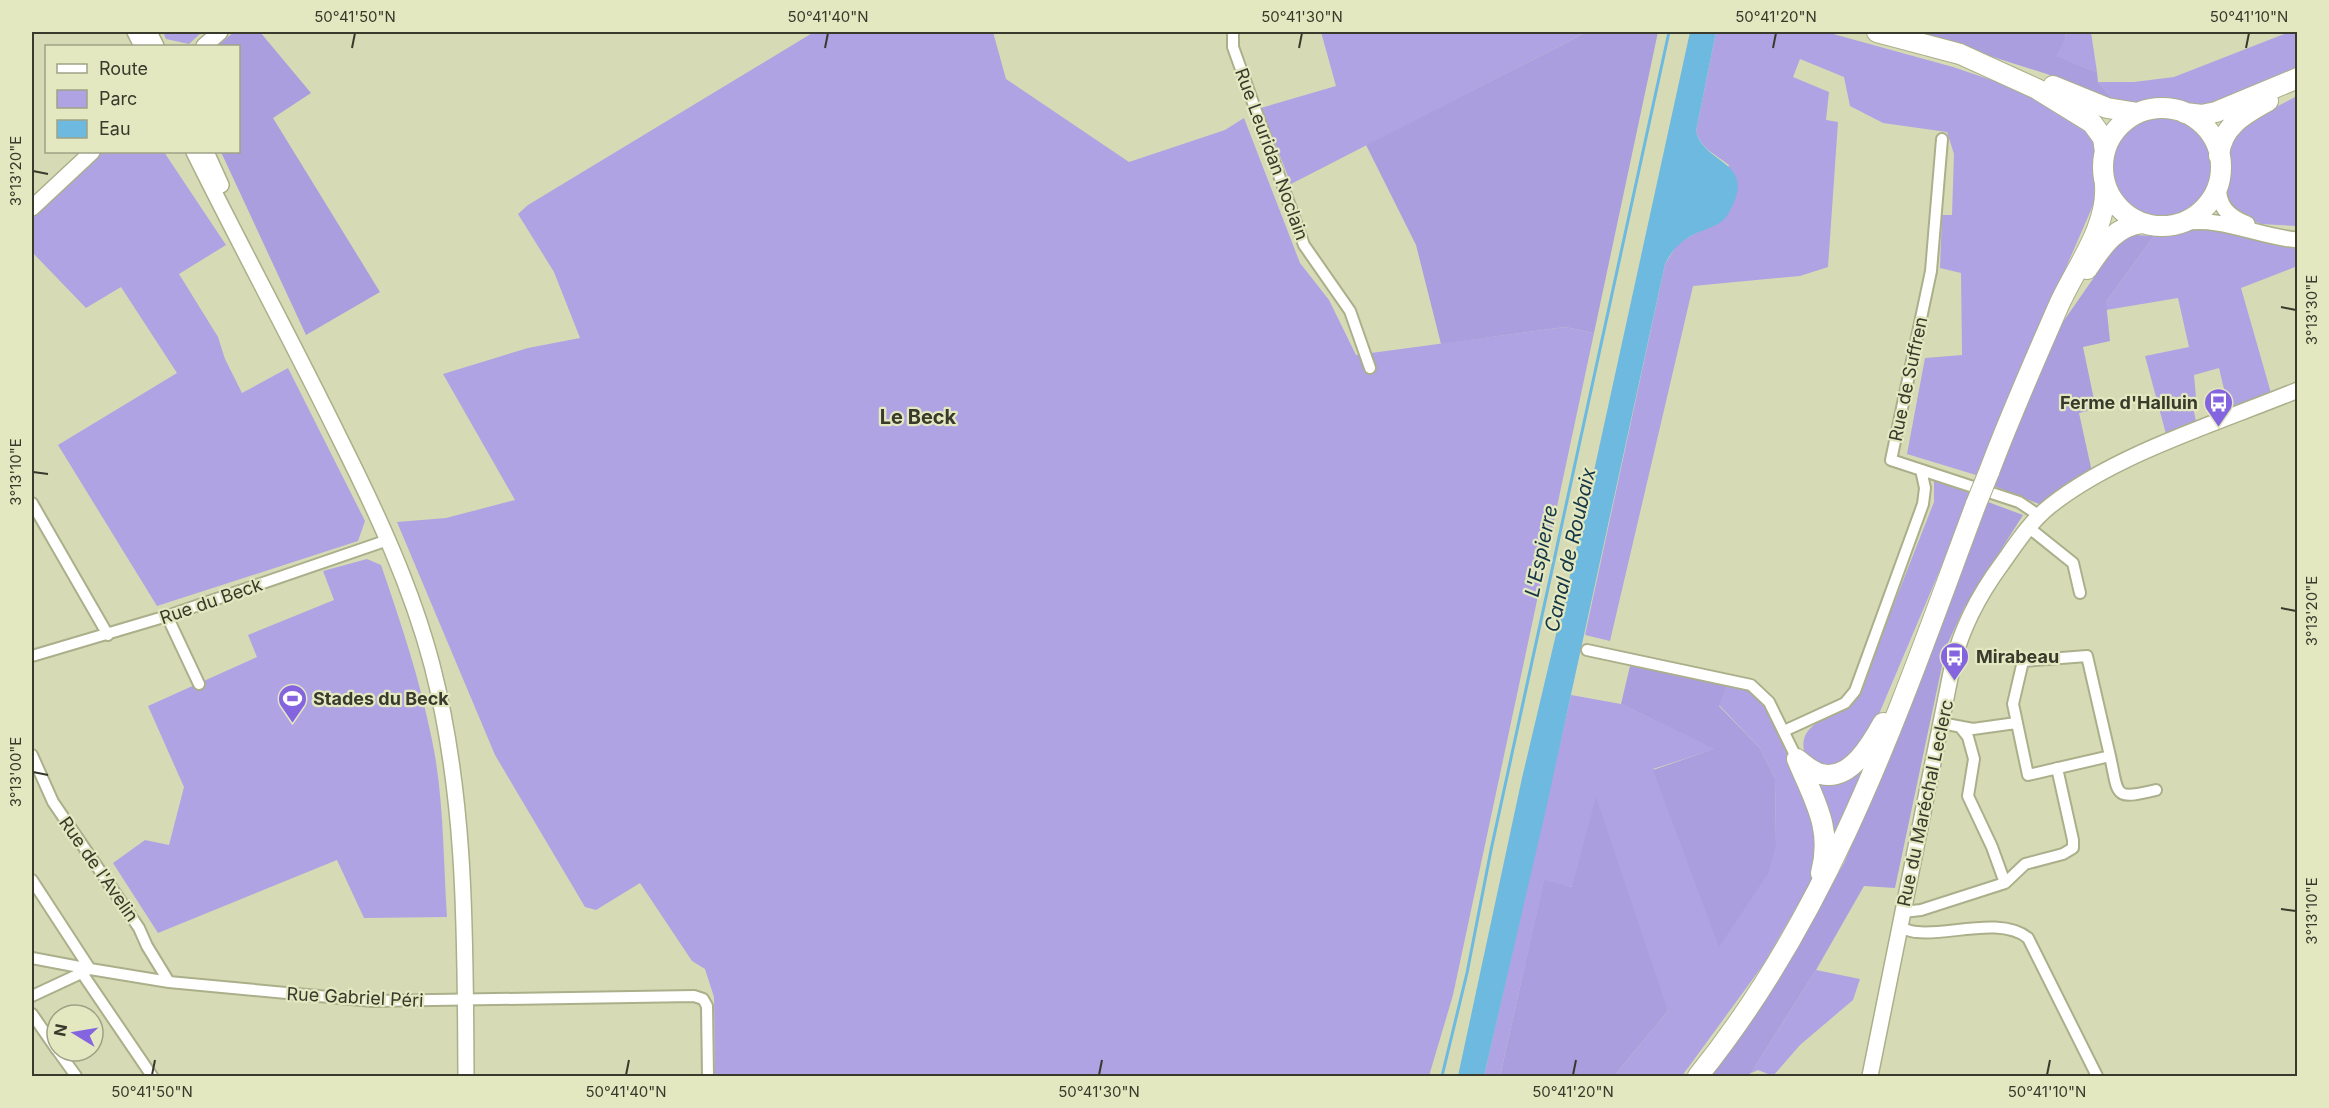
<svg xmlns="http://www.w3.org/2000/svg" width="2329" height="1108" font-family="Inter,sans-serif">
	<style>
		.green { fill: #afa3e3 }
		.forest { fill: #aa9edf }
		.water { fill: #6db9e0 }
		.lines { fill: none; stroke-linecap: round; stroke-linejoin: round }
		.stream { stroke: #6db9e0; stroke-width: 3 }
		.street-casing { stroke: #abaf8a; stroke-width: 14 }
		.secondary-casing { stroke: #abaf8a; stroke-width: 18 }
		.highway-casing { stroke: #abaf8a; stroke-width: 22 }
		.street { stroke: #fff; stroke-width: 10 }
		.secondary { stroke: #fff; stroke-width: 15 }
		.highway { stroke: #fff; stroke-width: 20 }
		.highway-bridge-casing { stroke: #abaf8a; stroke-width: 22; stroke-linecap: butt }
		.highway-bridge { stroke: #fff; stroke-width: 20 }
		.ticks { fill: none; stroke: #383a2b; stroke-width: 2 }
		.labels { text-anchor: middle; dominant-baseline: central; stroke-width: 4.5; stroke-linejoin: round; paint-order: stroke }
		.street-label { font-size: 18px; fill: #383a2b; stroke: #e3e8c1 }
		.poi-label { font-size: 18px; font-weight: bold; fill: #383a2b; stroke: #e3e8c1; text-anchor: start }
		.neighbourhood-label { font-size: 20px; font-weight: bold; fill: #383a2b; stroke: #e3e8c1 }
		.water-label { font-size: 20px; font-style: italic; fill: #133546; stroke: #e3e8c1 }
		.neatline { fill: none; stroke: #383a2b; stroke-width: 2 }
		.ticks-label { font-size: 15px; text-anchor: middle; fill: #383a2b }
	</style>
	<rect width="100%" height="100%" fill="#d6dbb5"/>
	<!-- green -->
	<path class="green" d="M163,32h39l-13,12 -23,-5z
		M814,32h179l13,47 123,83 96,-32 19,-12 56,145 29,37 27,55 209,-28 29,6 -141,662 -24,81h-714l-1,-79 -9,-28 -13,-8 -52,-78 -44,27 -11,-3 -90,-152 -98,-233 49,-4 69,-18 -72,-126 85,-26 52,-10 -26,-66 -36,-58 10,-9z
		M1321,32h266l-296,152 -30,-76 75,-22z
		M1716,32h110l127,35 53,18 23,11 62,39 4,12 -1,56 -118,272 -69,-21 18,-96 37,-3 -1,-82 -21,-5 2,-53h10l2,-61 -7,-22 -64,-9 -33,-17 -6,-29 -44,-18 -7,18 36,15 -3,28 12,2 -10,145 -28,9 -107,10 -83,355 -25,-6 80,-371 13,-21 24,-13 27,-65c-13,-10 -29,-17 -33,-34z
		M2065,32h26l6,40 -42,-16 11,-18z
		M2289,32h8v39l-95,38 -35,-7 -27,3 -25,-4 -17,-19h36l40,-5z
		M2297,96v130l-36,-2 -28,-11 -9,-22 4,-18 1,-28 15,-21z
		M2109 168a52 52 0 1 1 104 0a52 52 0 1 1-104 0Z
		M100,152h64l62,93 -47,29 39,63 7,22 17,34 46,-25 77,153 -7,20 -201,65 -99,-161 119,-72 -56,-86 -35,21 -54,-56v-35z
		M2205,224l92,18v33l-2,-8 -54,21 30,105 -42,17 -10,-42 -25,7 2,23 -4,5 4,18 -30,13 -21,-78 44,-9 -11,-49 -72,12v-8l48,-66z
		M1934,481l38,13 -96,227 -28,39 -18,8 -22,-6c-20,-42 30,-42 50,-67l76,-193z
		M367,559l14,6c20,58 39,115 51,175 12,57 11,118 15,177l-83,1 -27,-58 -179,73 -45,-70 32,-23 24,5 15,-58 -36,-81 109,-49 -9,-22 86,-35 -11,-29z
		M1728,684l21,7 15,14 54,115v50l-55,95 -81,111h-68l54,-65 -96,-124 -28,-6 -44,195h-16l87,-381 50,9 94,45 -62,20 123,75 -1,-66 -15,-30 -41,-43z
		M1872,753l-37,87 -21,-64z
		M1816,970l44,9 -7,21 -53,45 -27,31 -15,-6 -7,3z"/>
	<!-- forest -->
	<path class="forest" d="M234,32h26l51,61 -38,25 107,174 -74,43 -85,-183h17v-106h-21z
		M1587,32h71l-64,301 -29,-6 -124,17 -25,-99 -50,-100z
		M1914,32h151l1,6 -10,18 41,16 1,10 17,19 -68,-27z
		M2136,235l18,1 -48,66 4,39 -27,6 13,62 -17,4 13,59 -53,32 -45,-18 62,-154 64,-92z
		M1988,502l35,13 -59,93 -18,39 -51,241 -31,-2 -48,84 -65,103 -5,3h-36l58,-79 76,-134 84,-201z
		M1630,666l98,18 -9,22 41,42 15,30 1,66 -7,28 -50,75 -66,-177 61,-21 -93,-45z
		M1596,797l72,214 -54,65h-114l44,-196 28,7z"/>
	<!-- water -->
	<path class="water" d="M1690,32h26l-20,99c8,35 64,29 32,83 -11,20 -44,11 -63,50l-119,545 -62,267h-26l64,-298 63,-266z"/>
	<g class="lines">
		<!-- stream -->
		<path class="stream" d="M1442,1076l25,-103 24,-123 178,-818"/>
		<defs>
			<path id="street" d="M1233,32v15l71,198 46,66 20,57
				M1942,139l-11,132 -40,189 128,42 21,14
				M32,503l76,132
				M2028,527l45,36 7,30
				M167,616l32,68
				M1587,650l164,35 18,17 28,57
				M32,656l135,-40 221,-76
				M2087,656l23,100 -82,19 -15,-71 10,-43z
				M1941,723l32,6 43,-6
				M1784,731l61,-28 10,-12 68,-187 2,-16 -4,-18
				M32,755l21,47 86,126 8,18 22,36
				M2110,756c9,41 3,44 46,34
				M32,880l58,89
				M2005,883l20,-19 38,-10 10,-6v-8l-16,-72
				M1903,912l18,-2 84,-27 -13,-36 -24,-51 6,-37 -6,-22 -8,-10
				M1899,927c6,2 13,5 18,5 30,4 84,-16 111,6l69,138
				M32,958l58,11
				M82,973l70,103
				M32,996l58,-27 79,13 203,19 322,-5 9,3 4,7 1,70
				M32,1014l25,36
				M58,1051l18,25"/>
			<path id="secondary" d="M135,32l7,14
				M149,32l7,14
				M204,46l16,-14
				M194,152c47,95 98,189 145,285 37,74 72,148 93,228 35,136 33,273 34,411
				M206,152l15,33
				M2218,184c0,22 9,32 29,40
				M32,208l60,-56
				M2182,223c40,-7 76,14 116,17
				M1870,1076l83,-413c9,-36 26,-68 48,-98 15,-21 29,-43 49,-59 65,-52 170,-84 248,-116"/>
			<path id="highway" d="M1877,32l83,22 77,35 55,34 11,15 2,14
				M2053,86l54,22 31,5
				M2103 167a59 59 0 1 1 118 0a59 59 0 1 1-118 0Z
				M2185,113l17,2 14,-3 82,-34
				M2219,156c2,-29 25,-42 49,-55
				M2087,269c15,-22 28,-43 55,-46
				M1989,472c21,-56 45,-110 69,-165 17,-39 50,-79 47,-122
				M1797,759c7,6 15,13 24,15 29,8 51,-31 62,-51
				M1797,759c17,41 36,69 24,114
				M1698,1076c136,-168 203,-372 278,-572"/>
		</defs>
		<!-- street casing -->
		<use href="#street" class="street-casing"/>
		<!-- secondary casing -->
		<use href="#secondary" class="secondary-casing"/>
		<!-- highway casing -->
		<use href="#highway" class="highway-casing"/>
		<!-- street -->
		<use href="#street" class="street"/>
		<!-- secondary -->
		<use href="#secondary" class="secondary"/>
		<!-- highway -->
		<use href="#highway" class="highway"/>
		<defs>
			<path id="highway-bridge" d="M1976,504l13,-32"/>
		</defs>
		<!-- highway-bridge casing -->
		<use href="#highway-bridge" class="highway-bridge-casing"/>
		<!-- highway-bridge -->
		<use href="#highway-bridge" class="highway-bridge"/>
	</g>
	<!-- ticks -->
	<path class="ticks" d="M352,48l3,-15M825,48l3,-15M1299,48l3,-15M1773,48l3,-15M2246,48l3,-15M33,171l15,3M2281,307l15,3M33,472l15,2M2281,608l15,3M33,772l15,3M2281,909l15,2M152,1075l3,-15M626,1075l3,-15M1099,1075l3,-15M1573,1075l3,-15M2047,1075l3,-15"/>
	<!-- icons -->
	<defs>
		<symbol id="bus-pin" viewBox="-11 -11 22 30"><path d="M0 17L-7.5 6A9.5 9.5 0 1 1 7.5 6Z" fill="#8564df" stroke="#e3e8c1"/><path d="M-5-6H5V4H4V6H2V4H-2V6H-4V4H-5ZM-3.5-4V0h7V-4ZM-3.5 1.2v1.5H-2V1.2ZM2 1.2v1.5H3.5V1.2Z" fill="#fff"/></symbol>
		<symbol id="stadium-pin" viewBox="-11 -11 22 30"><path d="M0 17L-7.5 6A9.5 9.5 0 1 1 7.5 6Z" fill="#8564df" stroke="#e3e8c1"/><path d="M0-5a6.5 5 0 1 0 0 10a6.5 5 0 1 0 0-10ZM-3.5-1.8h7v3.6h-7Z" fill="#fff"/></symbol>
	</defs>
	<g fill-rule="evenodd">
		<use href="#bus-pin" x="2202" y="386" width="33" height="45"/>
		<use href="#bus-pin" x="1938" y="640" width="33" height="45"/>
		<use href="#stadium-pin" x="276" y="682" width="33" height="45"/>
	</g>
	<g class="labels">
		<!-- street labels -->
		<g class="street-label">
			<text transform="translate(1272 154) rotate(70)">Rue Leuridan Noclain</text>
			<text transform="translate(1908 379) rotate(-78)">Rue de Suffren</text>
			<text transform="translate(211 601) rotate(-19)">Rue du Beck</text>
			<text transform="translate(1925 803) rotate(-78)">Rue du Maréchal Leclerc</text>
			<text transform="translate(99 869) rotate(55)">Rue de l'Avelin</text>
			<text transform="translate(355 997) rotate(3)">Rue Gabriel Péri</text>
		</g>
		<!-- poi labels -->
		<g class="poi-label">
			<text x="2198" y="402" text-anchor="end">Ferme d'Halluin</text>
			<text x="1976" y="656">Mirabeau</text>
			<text x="313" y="698">Stades du Beck</text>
		</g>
		<!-- neighbourhood labels -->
		<g class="neighbourhood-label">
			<text x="918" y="417">Le Beck</text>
		</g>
		<!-- water labels -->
		<g class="water-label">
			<text transform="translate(1570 550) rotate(-77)">Canal de Roubaix</text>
			<text transform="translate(1541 551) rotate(-78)">L'Espierre</text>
		</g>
	</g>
	<!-- border -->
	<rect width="2329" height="1108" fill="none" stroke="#e3e8c1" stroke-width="66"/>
	<!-- legend -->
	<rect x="45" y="45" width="195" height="108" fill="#e3e8c1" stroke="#9fa285" stroke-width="1.5"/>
	<rect x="57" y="64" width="30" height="9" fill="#ffffff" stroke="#9fa285" stroke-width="1.5"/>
	<text x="99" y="75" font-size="18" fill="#383a2b">Route</text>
	<rect x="57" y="90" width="30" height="18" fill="#afa3e3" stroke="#9fa285" stroke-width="1.5"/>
	<text x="99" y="105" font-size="18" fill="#383a2b">Parc</text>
	<rect x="57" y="120" width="30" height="18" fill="#6db9e0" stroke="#9fa285" stroke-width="1.5"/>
	<text x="99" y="135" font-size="18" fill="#383a2b">Eau</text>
	<!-- north arrow -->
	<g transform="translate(75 1033) rotate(281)"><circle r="28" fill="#e3e8c1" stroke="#9fa285" stroke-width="1.5"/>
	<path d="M0-4.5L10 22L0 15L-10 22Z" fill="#8564df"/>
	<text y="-9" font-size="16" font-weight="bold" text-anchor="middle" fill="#383a2b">N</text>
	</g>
	<rect x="33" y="33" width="2263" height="1042" class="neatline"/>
	<g class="ticks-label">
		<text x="355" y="22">50°41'50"N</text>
		<text x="828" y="22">50°41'40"N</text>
		<text x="1302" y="22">50°41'30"N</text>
		<text x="1776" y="22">50°41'20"N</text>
		<text x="2249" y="22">50°41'10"N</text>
		<text transform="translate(16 171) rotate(-90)" y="5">3°13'20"E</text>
		<text transform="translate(2312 310) rotate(-90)" y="5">3°13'30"E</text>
		<text transform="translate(16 472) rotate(-90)" y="5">3°13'10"E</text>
		<text transform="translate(2312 611) rotate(-90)" y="5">3°13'20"E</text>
		<text transform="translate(16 772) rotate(-90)" y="5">3°13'00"E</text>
		<text transform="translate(2312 911) rotate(-90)" y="5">3°13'10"E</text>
		<text x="152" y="1097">50°41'50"N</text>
		<text x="626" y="1097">50°41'40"N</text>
		<text x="1099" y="1097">50°41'30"N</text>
		<text x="1573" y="1097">50°41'20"N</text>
		<text x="2047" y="1097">50°41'10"N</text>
	</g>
</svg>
